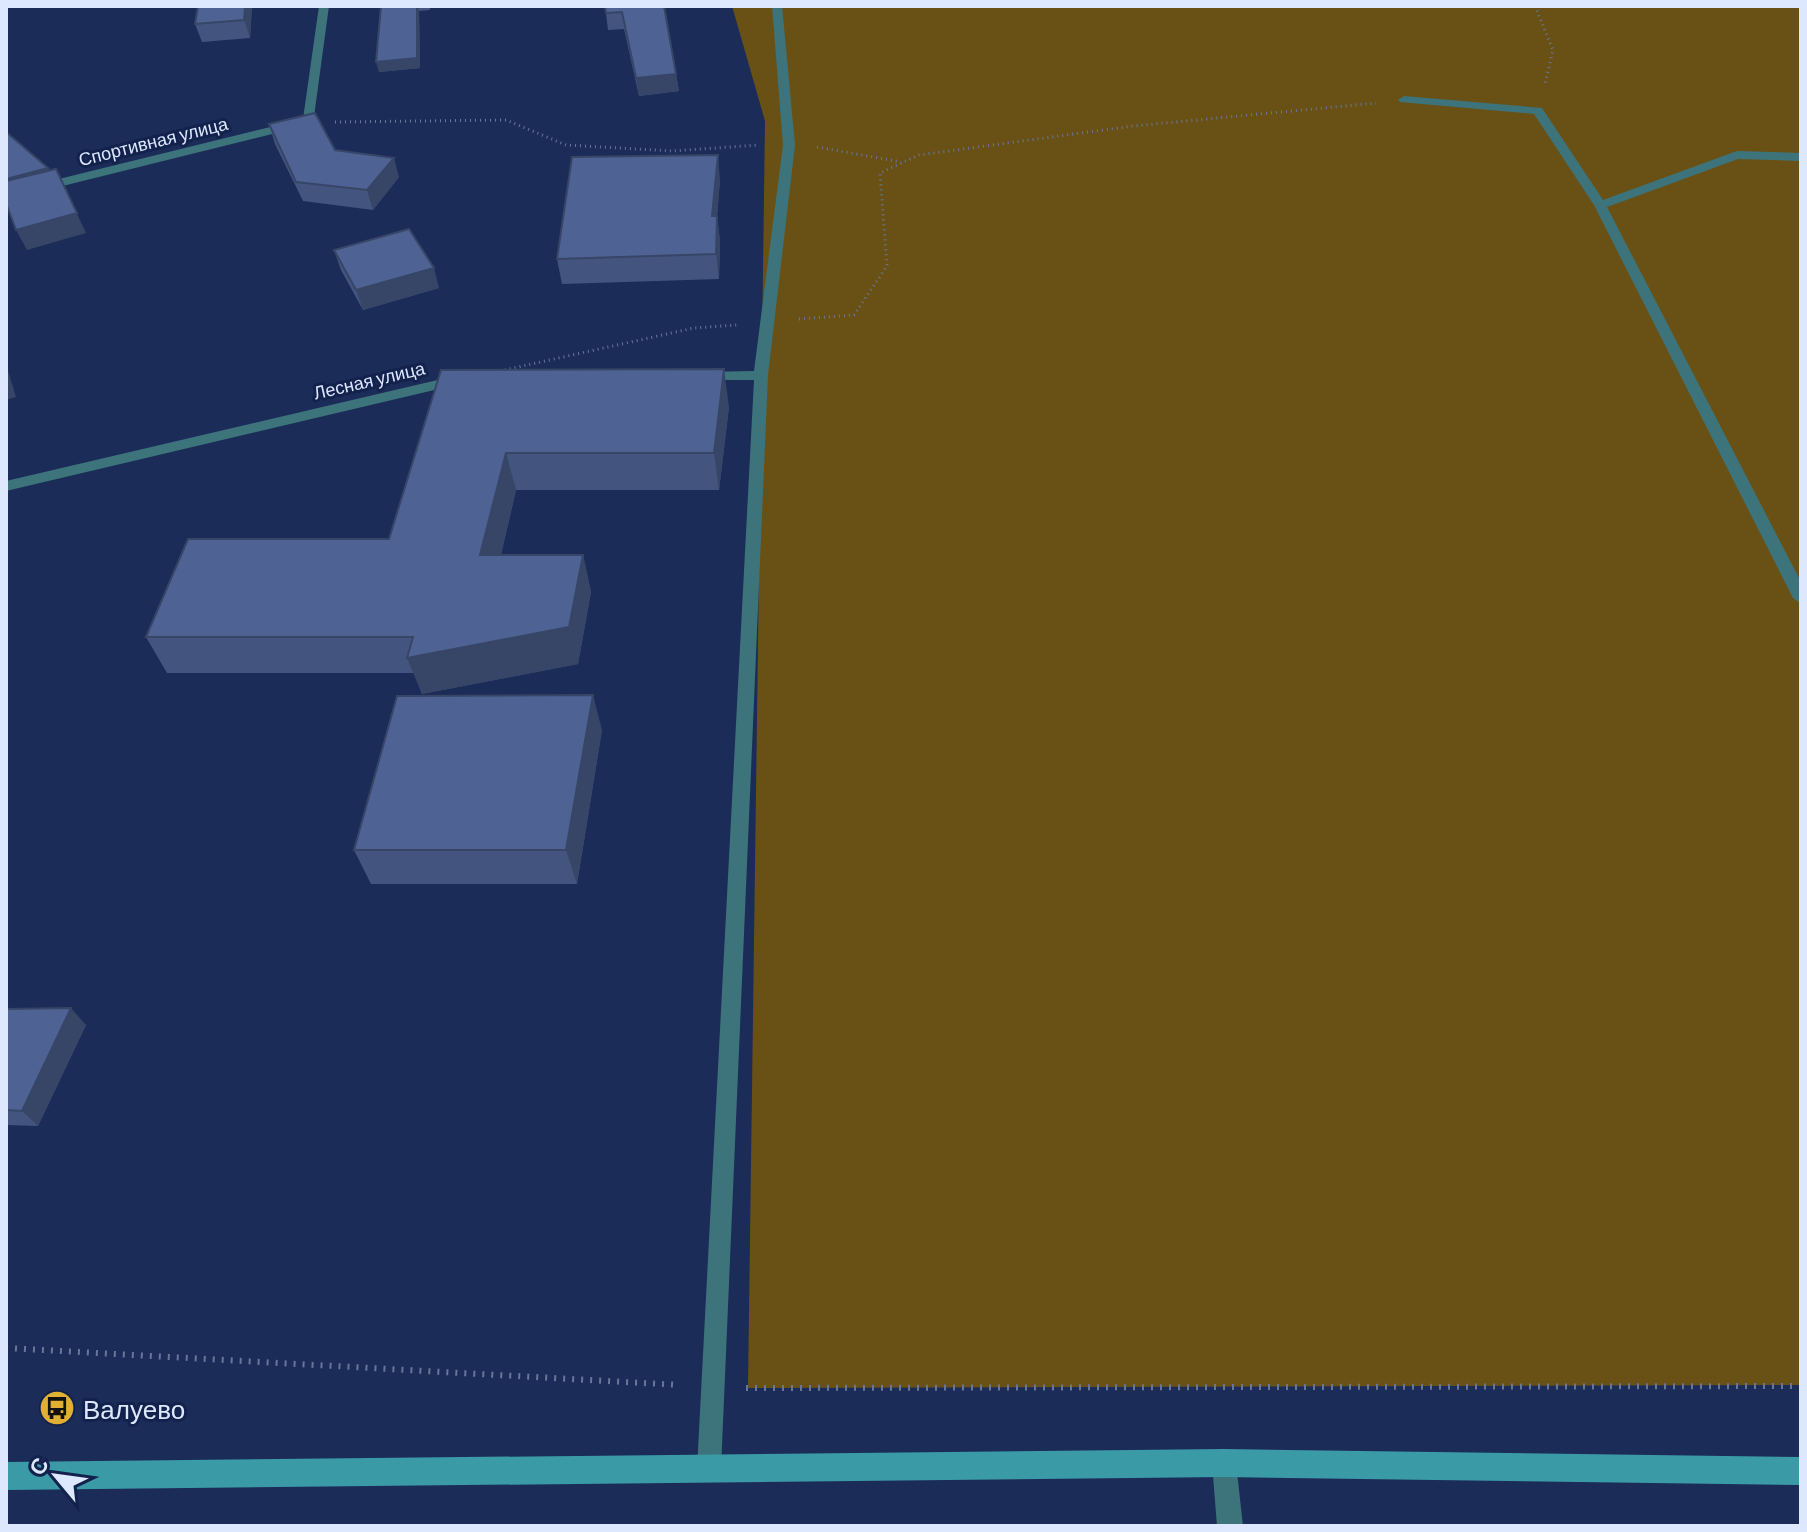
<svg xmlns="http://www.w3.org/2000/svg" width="1807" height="1532" font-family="Barlow,sans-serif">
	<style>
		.green { fill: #695116 }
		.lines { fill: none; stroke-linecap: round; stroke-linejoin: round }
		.path-far1 { stroke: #687699; stroke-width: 3; stroke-dasharray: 1 4; stroke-linecap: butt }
		.path { stroke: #687699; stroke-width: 6; stroke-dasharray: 2 7; stroke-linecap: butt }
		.lane { fill: #3d747b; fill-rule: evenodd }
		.secondary { fill: #3a9ba6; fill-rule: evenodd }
		.wall { fill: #43557e }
		.shaded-wall { fill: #374567 }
		.building { fill: #4e6393; stroke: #374567; stroke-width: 2 }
		.labels { text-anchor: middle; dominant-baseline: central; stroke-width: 6; stroke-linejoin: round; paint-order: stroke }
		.far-street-label { font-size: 18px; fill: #dde7fe; stroke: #12224c }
		.near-poi-label { font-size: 26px; fill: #dde7fe; stroke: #12224c; text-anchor: start }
	</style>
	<rect width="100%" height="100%" fill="#1c2c58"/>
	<!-- green -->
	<path class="green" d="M732,6h1069v1379l-1053,3 17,-1267z"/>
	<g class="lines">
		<!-- path-far1 -->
		<path class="path-far1" d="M1535,6l18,44 -8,34
			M335,122l171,-2 60,25 106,6 87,-6
			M817,147l84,15
			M799,319l55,-4 33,-49 -7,-93 39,-18 214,-29 243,-23
			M500,371l194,-43 43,-3"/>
		<!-- path -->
		<path class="path" d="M6,1348l674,37
			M746,1388l1055,-2"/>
		<!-- lane -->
		<path class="lane" d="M319,6h10l-16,118 -307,76v-8l297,-73z
			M772,6h10l13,139 -27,230 -47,1094 -3,9 -9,3 -9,-3 -3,-9 57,-1089h-54l-7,-4 7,-4 54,-1 29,-226z
			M1404,96l138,12 61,92 134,-49 64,2v8l-63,-2 -131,48 194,375v22l-8,-6 -199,-393 -60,-91 -134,-12 -2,-2z
			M459,375l7,5 -2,3 -458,108v-10z
			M1224,1451l9,3 3,9 7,63h-26l-5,-63 3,-9z"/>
		<!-- secondary -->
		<path class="secondary" d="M1224,1449l577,8v28l-577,-8 -1218,13v-28z"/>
	</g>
	<!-- wall -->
	<path class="wall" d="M252,6l-2,32 -48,4 -7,-18z
		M381,6h49v4l-11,1 1,57 -41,4z
		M664,6l15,85 -40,5 -15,-67 -16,1 -2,-17z
		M269,124l66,26 64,27 -26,33 -70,-9 -28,-57z
		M720,180l-3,36 3,25 -1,38 -157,5 -5,-25z
		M334,250l105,38 -76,22 -22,-40z
		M441,370l288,37 -10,83h-203l-15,65h82l8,37 -13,72 -156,30 -8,-21h-247l-21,-36 243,-98z
		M602,730l-25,154h-206l-17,-34z
		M6,1009l80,16 -48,101 -32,-1z"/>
	<!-- shaded-wall -->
	<path class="shaded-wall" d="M245,6h7l-2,32 -6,-18z
		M417,6h1l1,5 1,57 -41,4 -3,-10z
		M676,74l3,17 -40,5 -3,-18z
		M718,155l2,25 -5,61 -3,-25z
		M394,158l5,19 -26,33 -6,-20z
		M48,168l5,9 -47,13v-11z
		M56,169l30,64 -59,17 -11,-20z
		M717,216l3,25 -1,38 -3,-25z
		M434,268l5,20 -76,22 -7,-20z
		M6,364l10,33 -10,3z
		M724,369l5,38 -10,83 -5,-37z
		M506,453l10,37 -24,102 -12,-37z
		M583,555l8,37 -13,72 -156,30 -15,-36z
		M593,695l9,35 -25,154 -11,-34z
		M71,1008l15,17 -48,101 -16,-15z"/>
	<!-- building -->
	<path class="building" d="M198,6h47l-1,14 -49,4z
		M381,6h36v52l-41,4z
		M605,6h59l12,68 -40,4 -14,-66 -16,1z
		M315,113l20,37 59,8 -27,32 -71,-8 -27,-58z
		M6,132l42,36 -42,11z
		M718,155l-6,61h5l-1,38 -159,5 15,-102z
		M56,169l21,44 -61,17 -10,-27v-22z
		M409,229l25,39 -78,22 -22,-40z
		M724,369l-10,84h-208l-26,102h103l-14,72 -162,31 6,-21h-267l42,-98h201l52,-169z
		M593,695l-27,155h-212l43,-154z
		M71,1008l-49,103 -16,-1v-101z"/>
	<!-- icons -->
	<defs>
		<symbol id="bus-disc" viewBox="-11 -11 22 22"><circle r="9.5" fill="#e0b034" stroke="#12224c"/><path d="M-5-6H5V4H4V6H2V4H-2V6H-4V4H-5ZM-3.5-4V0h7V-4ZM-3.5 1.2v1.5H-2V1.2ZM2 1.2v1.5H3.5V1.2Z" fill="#111"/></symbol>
	</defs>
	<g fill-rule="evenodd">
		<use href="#bus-disc" x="37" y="1388" width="40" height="40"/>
	</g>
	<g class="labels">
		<!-- far-street labels -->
		<g class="far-street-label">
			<text transform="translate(153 141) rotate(-14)">Спортивная улица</text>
			<text transform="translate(369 380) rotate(-13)">Лесная улица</text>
		</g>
		<!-- near-poi labels -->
		<g class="near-poi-label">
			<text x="83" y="1408">Валуево</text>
		</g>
	</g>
	<!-- border -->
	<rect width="1807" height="1532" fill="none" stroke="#dde7fe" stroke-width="16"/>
	<!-- north arrow -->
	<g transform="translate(56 1476) rotate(299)" stroke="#12224c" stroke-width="6" paint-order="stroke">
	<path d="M0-6L14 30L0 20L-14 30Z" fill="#dde7fe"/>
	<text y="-12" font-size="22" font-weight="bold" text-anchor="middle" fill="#dde7fe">С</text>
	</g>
</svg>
